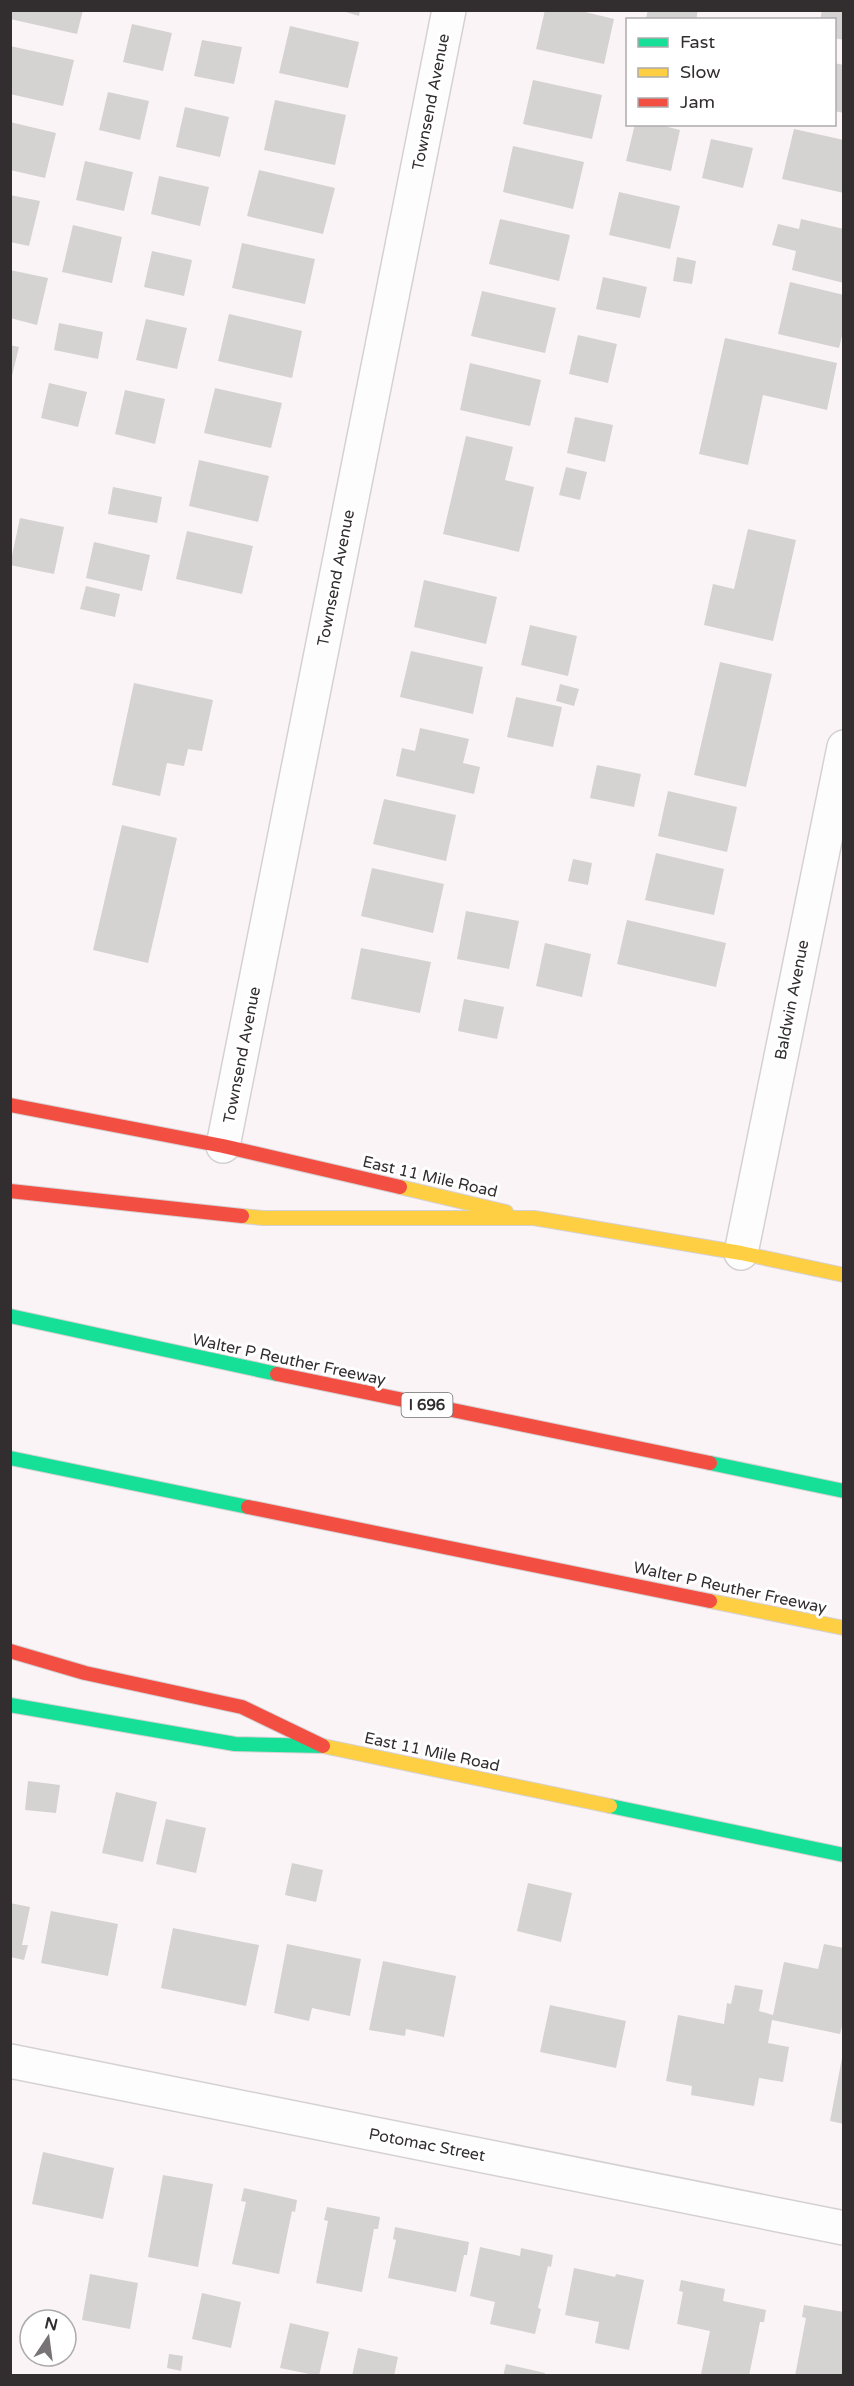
<svg xmlns="http://www.w3.org/2000/svg" width="854" height="2386" font-family="'Varela Round',sans-serif">
	<style>
		.building { fill: #d5d2d2 }
		.lines { fill: none; stroke-linecap: round; stroke-linejoin: round }
		.street-casing { stroke: #d5d1d3; stroke-width: 36 }
		.fast-casing { stroke: #d5d1d3; stroke-width: 16 }
		.slow-casing { stroke: #d5d1d3; stroke-width: 16 }
		.jam-casing { stroke: #d5d1d3; stroke-width: 16 }
		.street { stroke: #fefdfe; stroke-width: 33 }
		.fast { stroke: #16e098; stroke-width: 14 }
		.slow { stroke: #ffcf43; stroke-width: 14 }
		.jam { stroke: #f24e42; stroke-width: 14 }
		.labels { text-anchor: middle; dominant-baseline: central; stroke-width: 6; stroke-linejoin: round; paint-order: stroke }
		.shield { fill: #fff; stroke: #706d6e; stroke-width: 1.5 }
		.shield-label { font-size: 15px; font-weight: bold; fill: #322e30 }
		.street-label { font-size: 16px; fill: #322e30; stroke: #fff }
	</style>
	<rect width="100%" height="100%" fill="#faf4f7"/>
	<!-- building -->
	<path class="building" d="M10,10h73l-6,24 -67,-15z
		M339,10h21l-1,6z
		M545,10h32l37,9 -10,45 -68,-15z
		M648,10h50l-2,10h-41l-9,-2z
		M822,10h22v30l-10,-2v-18h-14z
		M132,24l40,9 -9,38 -40,-9z
		M290,26l69,16 -11,46 -69,-15z
		M202,40l40,7 -8,37 -40,-8z
		M10,46l64,14 -11,46 -53,-12z
		M834,63l10,2v48l-10,-2z
		M533,80l69,15 -10,44 -69,-15z
		M108,92l41,9 -9,39 -41,-10z
		M275,100l71,15 -11,50 -71,-15z
		M185,107l44,10 -9,40 -44,-10z
		M10,122l46,11 -11,45 -35,-8z
		M635,124h21l24,6 -9,41 -45,-10z
		M794,129l50,11v53l-62,-14z
		M711,139l42,9 -10,40 -41,-10z
		M513,146l71,16 -11,47 -70,-17z
		M85,161l48,11 -9,39 -48,-11z
		M259,170l76,18 -12,46 -76,-18z
		M159,176l50,11 -9,39 -49,-12z
		M619,192l61,14 -10,43 -61,-14z
		M10,195l30,6 -11,45 -19,-4z
		M500,219l70,16 -11,46 -70,-17z
		M801,219l43,10v54l-52,-13 4,-19 -24,-6 6,-21 21,5z
		M73,225l49,12 -10,46 -50,-11z
		M242,243l73,16 -10,45 -73,-16z
		M152,251l40,9 -8,36 -40,-9z
		M677,257l19,4 -4,23 -19,-3z
		M10,270l38,8 -11,47 -27,-7z
		M603,277l44,10 -7,31 -44,-9z
		M790,282l54,13v33l-5,20 -61,-14z
		M482,291l74,17 -11,45 -74,-17z
		M229,314l73,17 -10,47 -74,-17z
		M146,319l41,9 -10,41 -41,-9z
		M59,323l44,9 -5,27 -44,-9z
		M578,335l39,9 -9,39 -39,-9z
		M725,338l112,25 -10,47 -64,-15 -15,70 -49,-11z
		M10,345l9,2 -8,33h-1z
		M470,363l71,17 -11,46 -70,-16z
		M49,383l38,9 -9,35 -37,-9z
		M215,388l67,15 -11,45 -67,-15z
		M125,390l40,9 -10,45 -40,-10z
		M575,417l38,8 -8,37 -38,-9z
		M466,436l47,11 -8,33 29,7 -15,65 -76,-18z
		M199,460l70,16 -11,46 -69,-16z
		M566,467l21,5 -7,28 -21,-5z
		M113,487l49,10 -5,26 -49,-9z
		M20,518l44,9 -10,47 -44,-9z
		M748,529l48,11 -23,101 -69,-16 9,-41 21,5z
		M187,531l66,15 -11,48 -66,-15z
		M94,542l56,13 -8,36 -56,-13z
		M424,580l73,17 -11,47 -72,-17z
		M86,586l34,8 -5,23 -35,-8z
		M530,625l47,11 -9,40 -47,-11z
		M411,651l72,16 -10,47 -73,-17z
		M720,662l52,12 -26,113 -52,-12z
		M134,683l79,17 -11,51 -14,-2 -4,17 -17,-3 -7,33 -48,-11z
		M560,684l19,5 -5,17 -18,-5z
		M516,697l46,10 -9,40 -46,-10z
		M420,728l49,11 -6,24 17,4 -6,27 -78,-18 6,-28 13,3z
		M597,765l44,9 -7,33 -44,-9z
		M668,791l69,16 -10,45 -69,-16z
		M384,799l72,16 -10,46 -73,-17z
		M122,825l55,13 -29,125 -55,-13z
		M656,853l68,16 -10,46 -69,-15z
		M573,859l19,4 -4,22 -20,-4z
		M372,868l72,16 -11,49 -72,-17z
		M466,911l53,10 -10,48 -52,-10z
		M627,920l99,23 -10,44 -99,-23z
		M545,943l46,11 -9,43 -46,-11z
		M361,948l70,14 -11,51 -69,-14z
		M464,999l40,8 -7,32 -39,-8z
		M28,1781l32,4 -4,28 -31,-3z
		M116,1792l41,10 -14,60 -41,-9z
		M166,1819l40,9 -10,45 -40,-9z
		M292,1863l31,7 -7,32 -31,-7z
		M528,1883l44,10 -11,49 -44,-11z
		M10,1903l20,4 -8,38h6l-4,15 -14,-3z
		M51,1911l67,13 -10,52 -67,-13z
		M173,1928l86,17 -13,61 -85,-18z
		M287,1944l74,15 -11,57 -38,-8 -3,13 -35,-8z
		M824,1944l20,4v70l-4,16 -68,-14 -4,23 21,4 -6,35 -24,-4 -5,28 -63,-11 1,-9 -26,-5 12,-66 46,9 3,-21 4,1 4,-19 28,5 -4,21 14,4 11,-53 34,7z
		M383,1961l73,15 -12,61 -38,-8 -1,7 -36,-6z
		M550,2005l76,16 -10,47 -76,-16z
		M842,2058l2,1v65l-14,-3z
		M43,2152l71,16 -11,51 -71,-15z
		M163,2175l50,9 -15,83 -50,-10z
		M244,2188l53,12 -2,12 -3,-1 -13,63 -47,-10 14,-62 -5,-1z
		M327,2207l53,10 -2,12h-4l-12,63 -46,-9 12,-62 -4,-1z
		M395,2227l74,15 -2,13h-3l-8,37 -68,-14 8,-38 -3,-1z
		M480,2247l40,9 1,-8 32,7 -2,12 -3,-1 -10,42 3,1 -6,25 -45,-10 5,-22 -25,-6z
		M574,2268l41,9 1,-3 28,6 -15,70 -34,-7 4,-21 -34,-7z
		M90,2274l48,9 -8,46 -48,-9z
		M681,2280l44,9 -2,12 43,9 -2,12h-4l-11,54 -48,-2 9,-43 -33,-7 6,-32 -4,-1z
		M202,2293l39,9 -10,46 -39,-9z
		M804,2305l40,7 -1,64h-48l11,-58 -4,-1z
		M290,2323l39,9 -10,44 -39,-8z
		M358,2348l40,9 -4,19h-42z
		M169,2354l14,2 -2,15 -14,-3z
		M506,2364l39,9v3h-42z"/>
	<g class="lines">
		<defs>
			<path id="street" d="M223,1146l226,-1136
				M741,1253l103,-506
				M10,2061l834,167"/>
			<path id="fast" d="M10,1316l267,58
				M10,1458l238,49
				M710,1463l134,28
				M10,1705l225,39 88,2
				M610,1806l234,49"/>
			<path id="slow" d="M400,1187l106,25
				M242,1216l21,2h271
				M534,1218l207,35 103,22
				M710,1601l134,27
				M323,1746l287,60"/>
			<path id="jam" d="M10,1105l213,41 177,41
				M10,1191l232,25
				M277,1374l433,89
				M248,1507l462,94
				M10,1651l75,22 157,34 81,39"/>
		</defs>
		<!-- street casing -->
		<use href="#street" class="street-casing"/>
		<!-- fast casing -->
		<use href="#fast" class="fast-casing"/>
		<!-- slow casing -->
		<use href="#slow" class="slow-casing"/>
		<!-- jam casing -->
		<use href="#jam" class="jam-casing"/>
		<!-- street -->
		<use href="#street" class="street"/>
		<!-- fast -->
		<use href="#fast" class="fast"/>
		<!-- slow -->
		<use href="#slow" class="slow"/>
		<!-- jam -->
		<use href="#jam" class="jam"/>
	</g>
	<g class="labels">
		<!-- shield labels -->
		<rect class="shield" x="401.5" y="1393" width="51" height="24" rx="4.5"/>
		<g class="shield-label">
			<text x="427" y="1405">I 696</text>
		</g>
		<!-- street labels -->
		<g class="street-label">
			<text transform="translate(431 102) rotate(-79)">Townsend Avenue</text>
			<text transform="translate(336 578) rotate(-79)">Townsend Avenue</text>
			<text transform="translate(792 1000) rotate(-79)">Baldwin Avenue</text>
			<text transform="translate(242 1055) rotate(-79)">Townsend Avenue</text>
			<text transform="translate(430 1177) rotate(13)">East 11 Mile Road</text>
			<text transform="translate(289 1360) rotate(12)">Walter P Reuther Freeway</text>
			<text transform="translate(730 1588) rotate(12)">Walter P Reuther Freeway</text>
			<text transform="translate(432 1752) rotate(12)">East 11 Mile Road</text>
			<text transform="translate(427 2145) rotate(11)">Potomac Street</text>
		</g>
	</g>
	<!-- border -->
	<rect width="854" height="2386" fill="none" stroke="#322e30" stroke-width="24"/>
	<!-- legend -->
	<rect x="626" y="18" width="210" height="108" fill="#ffffff" stroke="#adabac" stroke-width="1.5"/>
	<rect x="638" y="38" width="30" height="9" fill="#16e098" stroke="#adabac" stroke-width="1.5"/>
	<text x="680" y="48" font-size="18" fill="#322e30">Fast</text>
	<rect x="638" y="68" width="30" height="9" fill="#ffcf43" stroke="#adabac" stroke-width="1.5"/>
	<text x="680" y="78" font-size="18" fill="#322e30">Slow</text>
	<rect x="638" y="98" width="30" height="9" fill="#f24e42" stroke="#adabac" stroke-width="1.5"/>
	<text x="680" y="108" font-size="18" fill="#322e30">Jam</text>
	<!-- north arrow -->
	<g transform="translate(48 2338) rotate(13)"><circle r="28" fill="#ffffff" stroke="#adabac" stroke-width="1.5"/>
	<path d="M0-4.5L10 22L0 15L-10 22Z" fill="#787376"/>
	<text y="-9" font-size="16" font-weight="bold" text-anchor="middle" fill="#322e30">N</text>
	</g>
</svg>
